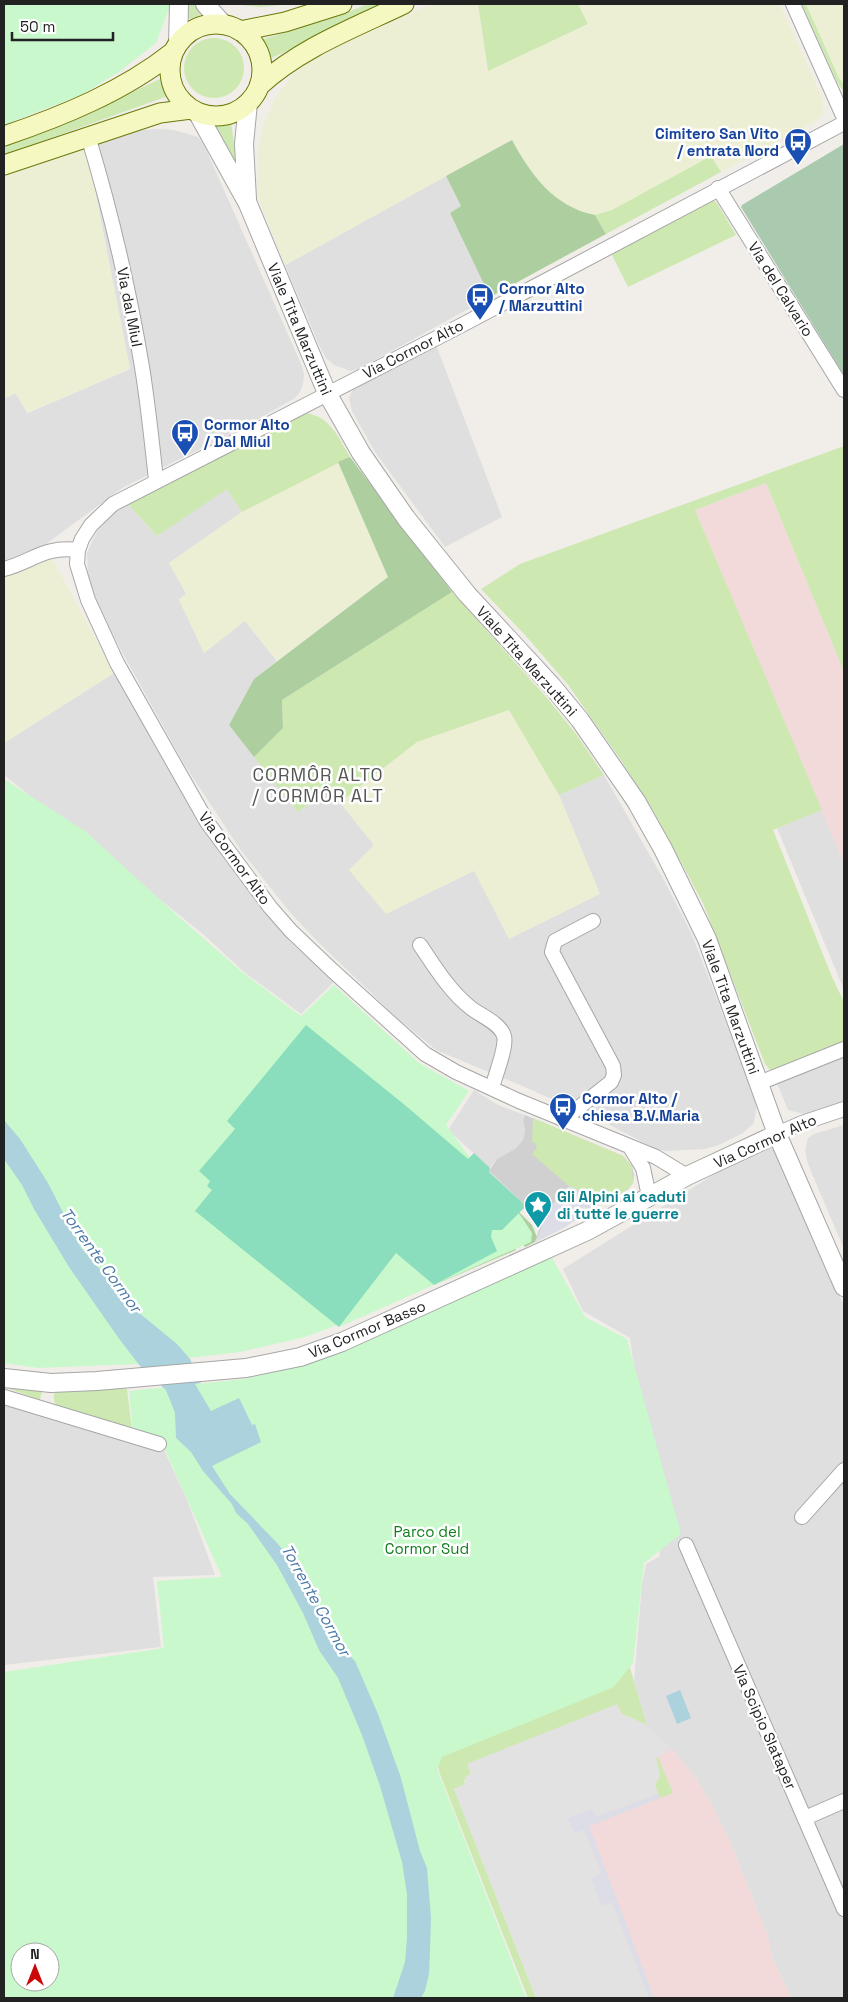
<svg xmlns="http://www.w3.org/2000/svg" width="848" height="2002" font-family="'Space Grotesk',sans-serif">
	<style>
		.residential { fill: #dfdfdf }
		.commercial { fill: #f1dad9 }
		.religious { fill: #d0d0d0 }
		.farmland { fill: #edefd5 }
		.grass { fill: #cde9b1 }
		.forest { fill: #adcf9f }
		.cemetery { fill: #aacaaf }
		.park { fill: #c9f8cc; fill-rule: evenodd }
		.pitch { fill: #8addbd }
		.parking { fill: #e2e2e2 }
		.plaza { fill: #dddde7 }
		.water { fill: #abd2dd }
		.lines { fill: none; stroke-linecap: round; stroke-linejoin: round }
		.minor-casing { stroke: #a6a6a6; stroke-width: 16 }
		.tertiary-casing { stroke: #a6a6a6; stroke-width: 20 }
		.secondary-casing { stroke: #6c7809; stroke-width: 21 }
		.minor { stroke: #fff; stroke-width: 14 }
		.tertiary { stroke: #fff; stroke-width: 18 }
		.secondary { stroke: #f5f8c0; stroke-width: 19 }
		.labels { text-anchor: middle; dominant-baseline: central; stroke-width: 5; stroke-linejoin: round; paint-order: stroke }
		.transit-label { font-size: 15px; font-weight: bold; fill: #164399; stroke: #fff; text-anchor: start }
		.street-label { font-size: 15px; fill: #222; stroke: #fff }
		.culture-label { font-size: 15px; font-weight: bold; fill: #0d838f; stroke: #fff; text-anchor: start }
		.park-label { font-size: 15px; fill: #107f19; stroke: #fff }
		.water-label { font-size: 16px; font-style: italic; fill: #4d7aa7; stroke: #fff }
		.quarter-label { font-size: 18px; letter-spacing: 1px; fill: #555; stroke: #fff }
	</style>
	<rect width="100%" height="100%" fill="#f1eee9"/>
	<!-- residential -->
	<path class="residential" d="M159,129l15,1 24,7 6,8 98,221 2,9 -1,9 -3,8 -5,6 -47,27 -126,63 -99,73 -19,3v-165l11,-6 13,20 102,-44 -44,-225 45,-13z
		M446,176l15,30 -11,7 40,84 -131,72 -8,2 -17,-6 -8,-7 -6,-11 -35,-82z
		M436,345l66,172 -57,30 -70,-95 -23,-41 -3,-13 5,-11z
		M227,488l15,24 -73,51 18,31 -8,5 66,22 32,40 -23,18 -25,46 69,87 32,-22 44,55 100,26 126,23 -41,-99 45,-20 60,105 27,53 23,58 43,114 -3,18 -11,10 -24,12 -14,4 -39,2 -10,-2 -50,-26 -79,-35 -91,-38 -40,-33 -82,-79 -26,-28 -48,-61 -56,-85 -73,-132 -18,-39 -5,-17 -1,-23 10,-22 17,-19 13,-9 30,33z
		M114,673l79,140 97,129 44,40 -33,32 -57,-42 -41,-38 -199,-159v-32z
		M822,810l22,54v126l-67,-162z
		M844,1055v48l-40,11 -16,-4 -11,-27z
		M474,1090l24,15 27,10 -2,5 2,10 -2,10 -7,8 -19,11 -7,9 -42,-38z
		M844,1125v124l-36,-85 -3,-14 3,-12 6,-4z
		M767,1146l12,7 65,153v692h-53l-19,-41 -5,-23 -36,-90 -16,-33 -19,-33 -24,-29 -25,-24 -13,-44 8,-97 4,-20 14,-8 -30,-218 -47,-27 -20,-42 193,-121z
		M4,1401l159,47 23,49 29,78 -62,2 8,70 -157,18z"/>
	<!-- commercial -->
	<path class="commercial" d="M766,483l78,189v192l-149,-354z
		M622,1714l25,11 25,24 24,29 19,33 16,33 36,90 5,23 19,41h-255l-71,-214z"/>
	<!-- religious -->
	<path class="religious" d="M525,1115l98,41 9,10 2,9 -1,8 -5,6 -18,12 -7,1 -40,26 -28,14 7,-21 -53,-50 8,-12 19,-11 7,-8 2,-10 -2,-10z"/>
	<!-- farmland -->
	<path class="farmland" d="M432,4h46l9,66 101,-45 -10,-21h202l43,96v15l-7,6 -95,51 -10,-16 -99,54 -17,5 -13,-2 -15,-7 -13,-9 -13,-12 -13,-17 -16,-28 -227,125 -27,-67 -1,-49 7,-25 11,-25 16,-23 35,-27z
		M806,4h38v80l-5,-6z
		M86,144l44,225 -103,44 -11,-20 -12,6v-224z
		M338,462l50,115 -111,84 -32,-40 -41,32 -25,-53 7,-6 -17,-31 73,-51z
		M48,558l6,4 60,111 -110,70v-172z
		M510,710l49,85 41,99 -91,45 -35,-68 -88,43 -37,-44 25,-25 -34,-43 77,-60z"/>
	<!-- grass -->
	<path class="grass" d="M184,4h13l5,8 -7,7 -9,-1z
		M232,4h61l-33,3z
		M368,4h22l-121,55 -8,-19 84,-27z
		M478,4h100l10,20 -100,47z
		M802,4h4l33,74 5,6v8l-7,-10z
		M184 68a30 30 0 1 1 60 0a30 30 0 1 1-60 0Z
		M160,79l8,17 -164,59v-9l51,-18z
		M222,122h9l7,50 -23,-45z
		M711,156l10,16 -115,62 -11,-19 17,-5z
		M711,199l6,4 19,32 -108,52 -18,-36z
		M304,413c26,2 34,24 46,44l-108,55 -15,-23 -70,47 -30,-33z
		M844,446v226l-78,-189 -71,27 127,300 -49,20 59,147 12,25v43l-73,26 -6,-7 -62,-161 -49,-91 -36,-56 -49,-70 -43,-50 -45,-47 39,-25z
		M452,592l95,106 29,36 28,41 -45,20 -50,-85 -92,32 -77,60 -11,-12 -31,22 -44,-55 29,-29 -1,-28z
		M533,1118l90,38 9,10 1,17 -5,6 -18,12 -7,1 -34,-16 -37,-32 5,-6 -2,-5 -3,-1z
		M4,1387l39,1 -3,12z
		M62,1389h65l5,41 -76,-25c-3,-5 -3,-11 0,-15z
		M627,1658l20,67 -25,-11 -5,-9 -150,59 4,9 -7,8 1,3 -11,5 82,209h-8l-88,-224 -12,-42z
		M658,1757l15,36 -13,5 -5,-13 5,-10 -4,-17z"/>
	<!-- forest -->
	<path class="forest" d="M512,140c19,35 42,67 83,75l11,19 -116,63 -40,-84 11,-7 -15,-30z
		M350,457l102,135 -170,108 1,28 -29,29 -25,-32 25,-46 134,-102 -50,-115z
		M519,1212l13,13 5,12 -2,5 -10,5 -17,-23z
		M502,1230l14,20 -82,35 34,-17z"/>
	<!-- cemetery -->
	<path class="cemetery" d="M844,144v231l-103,-168 1,-2z"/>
	<!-- park -->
	<path class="park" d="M4,4h166v2l-14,37 -37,29 -36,22 -79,31z
		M4,779l81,52 94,86 63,55 59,44 33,-31 85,78 50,28 -23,34 22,30 53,61 11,17 -1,9 -192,85 1,-3 -35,13 -65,15 -104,12 -98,4 -34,-5z
		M551,1256l34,61 42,22 54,195 -37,29 -11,100 -19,24 -172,70 -5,12 89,229h-522v-326l160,-24 -7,-67 65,-4 -61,-136 -28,-8 -4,-42 115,-12 72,-18 51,-20zM20,1952h30v30h-30z"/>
	<!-- pitch -->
	<path class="pitch" d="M306,1025l100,81 62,53 6,-6 16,15 -1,4 37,34 -24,24h-10l-1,7 6,14 -63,34 -38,-32 -57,74 -144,-116 17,-21 -5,-4 3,-5 -11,-10 36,-42 -8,-8z"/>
	<!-- parking -->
	<path class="parking" d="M617,1704l5,10 25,11 25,24 -16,9 4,17 -5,10 3,9 -62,23 -22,16 9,-4 19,45 -11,4 21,24 37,96h-113l-82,-209 11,-5v-7l6,-4 -4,-9z"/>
	<!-- plaza -->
	<path class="plaza" d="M569,1186l34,16 -40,26 -28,14 6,-13 4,-16z
		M658,1794l2,4 -71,28 65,172h-5l-37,-96 -10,4 -11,-28 11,-5 -18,-43 -10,3 -6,-15 24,-9 4,8z"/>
	<!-- water -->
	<path class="water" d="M4,1120l16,19 28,44 33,65 57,64 39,32 13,15 11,24 -6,1 16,27 28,-13 13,27 3,-1 6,18 -49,24 18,28 48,50 9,11 28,43 13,32 17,21 10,10 23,53 23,64 19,73 7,17 4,50 -1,32 -1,24 -4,17 -4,7h-28l12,-36 2,-24v-44l-5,-32 -22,-76 -18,-51 -24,-57 -19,-28 -16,-37 -26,-48 -29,-41 -12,-11 -4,-9 -29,-33 -12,-19 -15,-14 -1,-25 -9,-23 -26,-24 -20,-26 -51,-73 -35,-58 -12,-24 -18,-26z
		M680,1690l11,28 -14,6 -11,-28z"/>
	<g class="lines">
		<defs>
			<path id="minor" d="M793,4l51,114
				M88,136c23,76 41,153 54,231 6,37 10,75 14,113
				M718,188l126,202
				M4,569c30,-8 39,-23 74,-19
				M420,945c15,22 30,47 51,63 10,8 29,15 33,28 3,11 -9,40 -12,52
				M759,1083l85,-34
				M563,1120l48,-38 3,-7 -1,-9 -61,-114 3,-11 38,-20
				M777,1134l25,-11 42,-14
				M630,1147l13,21 6,28
				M687,1176l-31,-19 -137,-56 -63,-29 -31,-18 -92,-83 -42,-40 -21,-24 -63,-85 -90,-159 -29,-63 -11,-36 1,-14 4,-11 9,-14 22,-21 347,-178 384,-203
				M4,1397l155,47
				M802,1517l42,-47
				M686,1545l158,364
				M805,1818l39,-17"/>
			<path id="tertiary" d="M205,4l18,20
				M178,44l1,-40
				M197,112l51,92 79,189 34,60 45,65 61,76 85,92 28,34 56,81 27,48 44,90 70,195 67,153
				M247,199l-3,-55 4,-41
				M4,1378l47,5 46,-2 149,-13 54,-11 42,-15 245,-111 100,-55 90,-42"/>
			<path id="secondary" d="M170 70a46 46 0 1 1 92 0a46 46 0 1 1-92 0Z
				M240,31l45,-9 57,-18
				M259,86c41,-38 95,-58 145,-82
				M4,136c59,-20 120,-45 169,-84
				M4,165l156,-52 31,-4"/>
		</defs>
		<!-- minor casing -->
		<use href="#minor" class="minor-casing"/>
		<!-- tertiary casing -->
		<use href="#tertiary" class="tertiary-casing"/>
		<!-- secondary casing -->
		<use href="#secondary" class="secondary-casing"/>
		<!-- minor -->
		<use href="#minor" class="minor"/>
		<!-- tertiary -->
		<use href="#tertiary" class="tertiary"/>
		<!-- secondary -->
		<use href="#secondary" class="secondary"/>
	</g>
	<!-- icons -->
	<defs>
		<symbol id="bus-pin" viewBox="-11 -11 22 30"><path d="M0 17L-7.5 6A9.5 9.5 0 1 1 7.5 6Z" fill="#1a4fb4" stroke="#fff"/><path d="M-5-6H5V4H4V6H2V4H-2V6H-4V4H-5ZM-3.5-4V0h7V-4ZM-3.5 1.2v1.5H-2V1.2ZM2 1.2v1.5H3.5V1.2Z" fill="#fff"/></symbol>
		<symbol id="sight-pin" viewBox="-11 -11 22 30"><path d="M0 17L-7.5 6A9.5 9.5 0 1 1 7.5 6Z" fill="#0f9aa8" stroke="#fff"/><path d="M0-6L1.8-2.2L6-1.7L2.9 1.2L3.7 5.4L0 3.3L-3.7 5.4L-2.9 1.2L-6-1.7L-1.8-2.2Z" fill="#fff"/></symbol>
	</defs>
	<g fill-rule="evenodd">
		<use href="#bus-pin" x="782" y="126" width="32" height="43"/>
		<use href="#bus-pin" x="464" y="281" width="32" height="43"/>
		<use href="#bus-pin" x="169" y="417" width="32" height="43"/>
		<use href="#bus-pin" x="547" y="1091" width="32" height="43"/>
		<use href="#sight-pin" x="522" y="1189" width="32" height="43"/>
	</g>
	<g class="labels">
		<!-- transit labels -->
		<g class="transit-label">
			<text x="779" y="133" text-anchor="end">Cimitero San Vito<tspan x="779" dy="17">/ entrata Nord</tspan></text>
			<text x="499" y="288">Cormor Alto<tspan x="499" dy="17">/ Marzuttini</tspan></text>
			<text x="204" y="424">Cormor Alto<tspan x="204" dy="17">/ Dal Miul</tspan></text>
			<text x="582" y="1098">Cormor Alto /<tspan x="582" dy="17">chiesa B.V.Maria</tspan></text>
		</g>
		<!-- street labels -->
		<g class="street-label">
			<text transform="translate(781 289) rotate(58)">Via del Calvario</text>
			<text transform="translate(130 307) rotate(79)">Via dal Miul</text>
			<text transform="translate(300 329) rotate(67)">Viale Tita Marzuttini</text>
			<text transform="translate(413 349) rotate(-27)">Via Cormor Alto</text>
			<text transform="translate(527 661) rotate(48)">Viale Tita Marzuttini</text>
			<text transform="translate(235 858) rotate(54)">Via Cormor Alto</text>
			<text transform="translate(731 1007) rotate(70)">Viale Tita Marzuttini</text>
			<text transform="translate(765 1141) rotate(-24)">Via Cormor Alto</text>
			<text transform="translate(367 1329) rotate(-23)">Via Cormor Basso</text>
			<text transform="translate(765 1727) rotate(66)">Via Scipio Slataper</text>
		</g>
		<!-- culture labels -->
		<g class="culture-label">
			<text x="557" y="1196">Gli Alpini ai caduti<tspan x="557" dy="17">di tutte le guerre</tspan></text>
		</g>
		<!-- park labels -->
		<g class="park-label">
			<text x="427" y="1531">Parco del<tspan x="427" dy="17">Cormor Sud</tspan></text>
		</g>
		<!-- water labels -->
		<g class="water-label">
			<text transform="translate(101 1260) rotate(54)">Torrente Cormor</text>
			<text transform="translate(316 1600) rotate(61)">Torrente Cormor</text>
		</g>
		<!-- quarter labels -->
		<g class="quarter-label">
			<text x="318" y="774">CORMÔR ALTO<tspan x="318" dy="21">/ CORMÔR ALT</tspan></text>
		</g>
	</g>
	<!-- border -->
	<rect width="848" height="2002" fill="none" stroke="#222222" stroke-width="10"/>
	<!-- north arrow -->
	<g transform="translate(35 1967)"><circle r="24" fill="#ffffff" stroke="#a7a7a7"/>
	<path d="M0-4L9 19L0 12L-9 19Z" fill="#cc0708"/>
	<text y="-8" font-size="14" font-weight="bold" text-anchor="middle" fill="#222222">N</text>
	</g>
	<!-- scale -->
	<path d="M12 32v8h101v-8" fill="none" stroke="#222222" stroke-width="2.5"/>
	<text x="20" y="32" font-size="15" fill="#222222" stroke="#ffffff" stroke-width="4" paint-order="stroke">50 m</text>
</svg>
